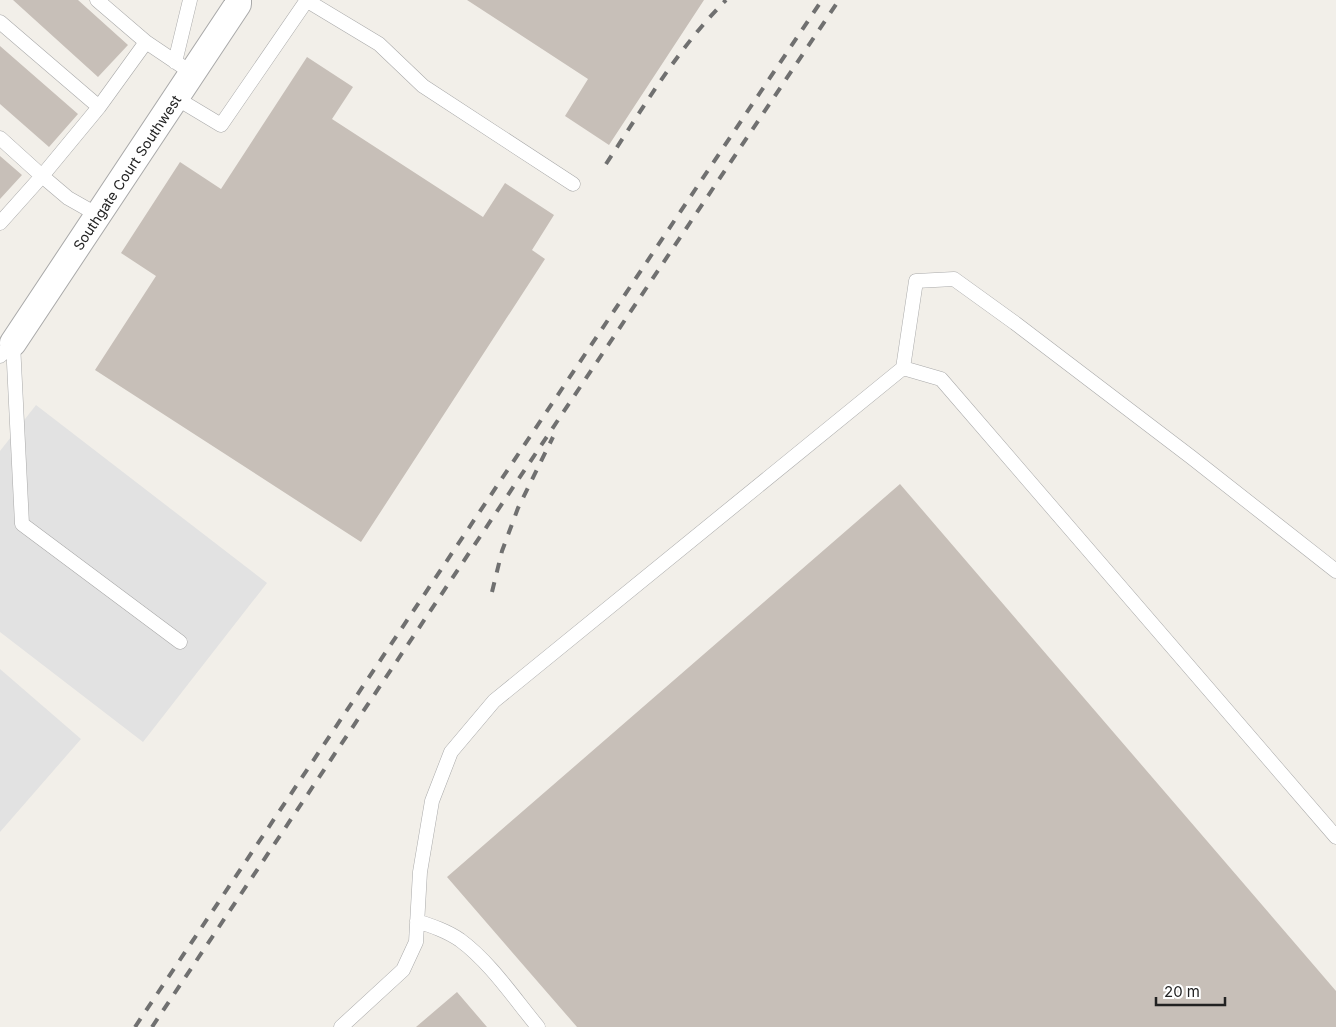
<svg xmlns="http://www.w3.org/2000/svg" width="1336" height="1027" font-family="Inter,sans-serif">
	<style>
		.parking { fill: #e2e2e2 }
		.building { fill: #c7bfb8 }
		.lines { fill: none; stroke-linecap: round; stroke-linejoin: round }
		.lane-casing { stroke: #a9a9a9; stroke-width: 15 }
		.street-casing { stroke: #a9a9a9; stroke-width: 28 }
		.lane { stroke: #fff; stroke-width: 14 }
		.street { stroke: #fff; stroke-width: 26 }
		.rail { stroke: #707070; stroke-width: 4; stroke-dasharray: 10 10; stroke-linecap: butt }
		.labels { text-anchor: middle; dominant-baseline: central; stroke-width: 4.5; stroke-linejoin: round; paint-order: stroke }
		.street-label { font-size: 14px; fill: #222; stroke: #fff }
	</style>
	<rect width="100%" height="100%" fill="#f2efe9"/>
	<!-- parking -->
	<path class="parking" d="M36,405l231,178 -124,159 -143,-110v-181z
		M0,669l81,70 -81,93z"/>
	<!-- building -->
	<path class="building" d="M13,0h65l50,45 -30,32z
		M467,0h237l-95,145 -44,-29 23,-37z
		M0,46l78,68 -29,33 -49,-43z
		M307,57l46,30 -21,32 151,98 22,-34 49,32 -22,35 13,9 -184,283 -266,-172 61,-94 -35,-23 59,-91 41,27z
		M0,156l22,19 -22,24z
		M900,484l436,507v36h-759l-130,-150z
		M457,992l30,35h-71z"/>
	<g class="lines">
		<defs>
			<path id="lane" d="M97,0l49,42
				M306,0l73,44 44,42 150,98
				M0,22l99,85
				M175,62l15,-62
				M176,98l45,27 86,-125
				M0,138l42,38 -42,47
				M98,215l-30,-17 -26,-22 57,-69 47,-65 46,31
				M13,343l9,181 158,118
				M0,356l13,-13
				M903,368l13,-87 38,-2 61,44 176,134 145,114
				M417,921c15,5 30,10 43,19 30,22 54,58 78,87
				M341,1027l62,-57 13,-28 4,-70 12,-71 19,-49 43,-51 409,-333 38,11 395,458"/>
			<g id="street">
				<path id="s1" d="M13,343l225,-339v-4"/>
			</g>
		</defs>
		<!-- lane casing -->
		<use href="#lane" class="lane-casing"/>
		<!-- street casing -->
		<use href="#street" class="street-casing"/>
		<!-- lane -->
		<use href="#lane" class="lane"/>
		<!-- street -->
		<use href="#street" class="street"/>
		<!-- rail -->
		<path class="rail" d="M606,164c37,-56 72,-116 120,-164
			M492,592l10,-41 16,-43 35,-71
			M135,1027l687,-1027
			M152,1027l687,-1027"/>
	</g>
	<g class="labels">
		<!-- street labels -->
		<g class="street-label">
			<text stroke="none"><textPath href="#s1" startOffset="205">Southgate Court Southwest</textPath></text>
		</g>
	</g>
	<!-- scale -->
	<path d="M1156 997v8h69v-8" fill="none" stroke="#222222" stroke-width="2.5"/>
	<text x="1164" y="997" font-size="15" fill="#222222" stroke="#ffffff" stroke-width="4" paint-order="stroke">20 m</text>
</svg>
